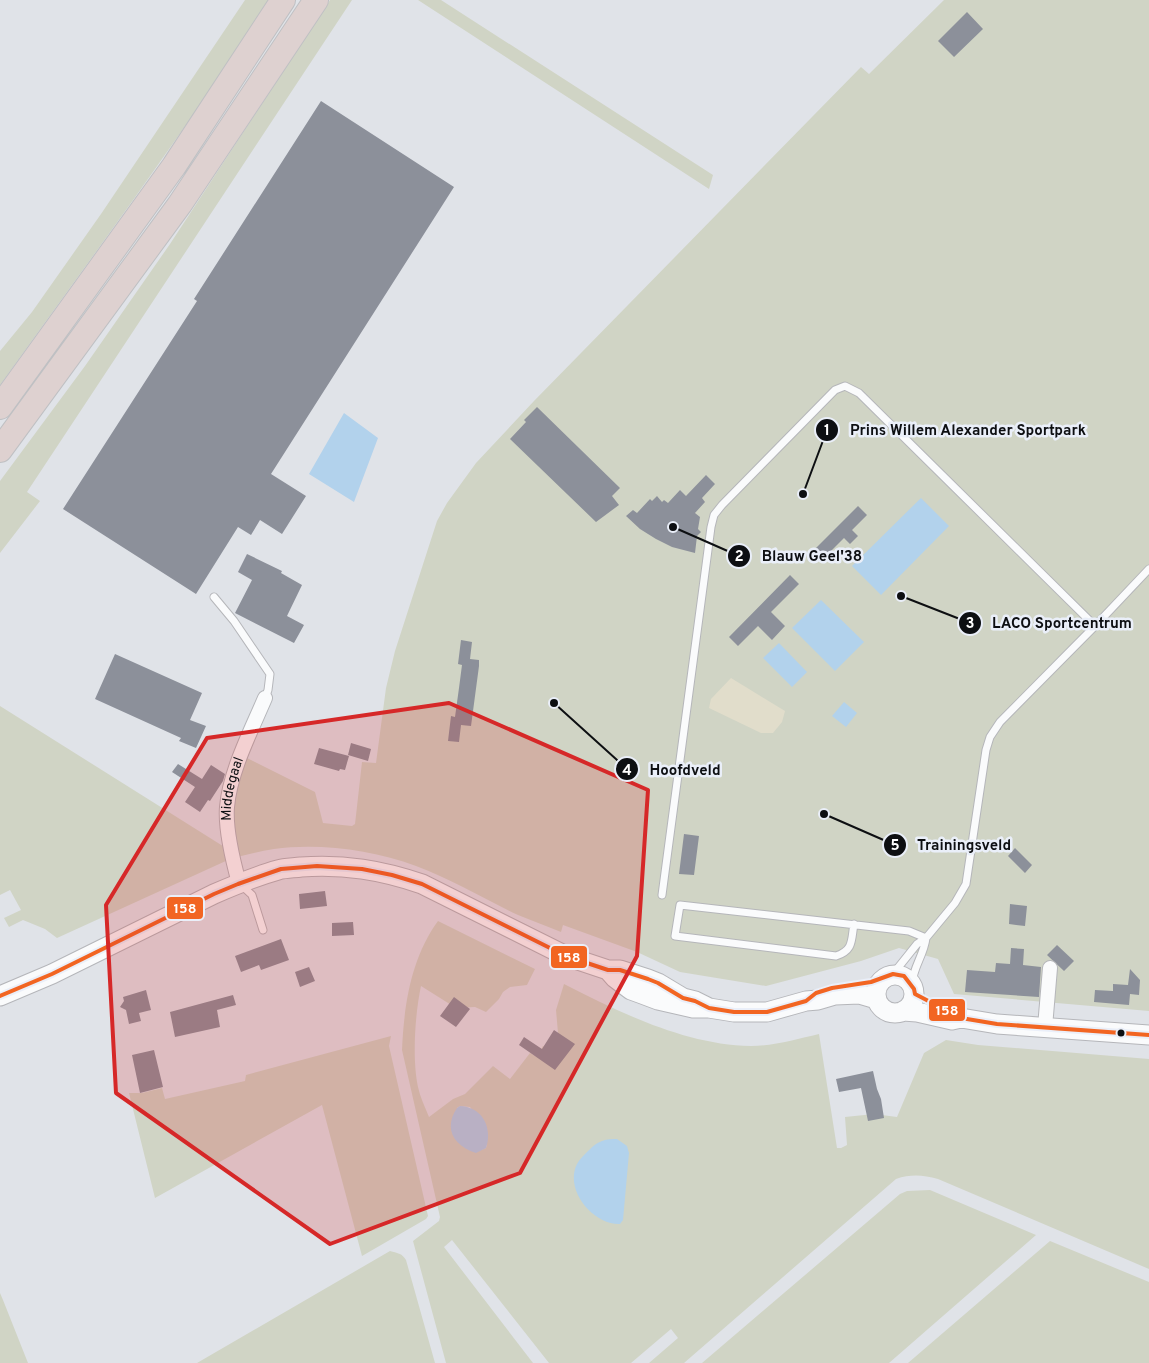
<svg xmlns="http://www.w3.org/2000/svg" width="1149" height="1363" font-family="Overpass,sans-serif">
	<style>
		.green { fill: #d0d4c5; fill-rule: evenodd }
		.sand { fill: #e1ddcb }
		.water { fill: #b2d2ec }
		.building { fill: #8c909a }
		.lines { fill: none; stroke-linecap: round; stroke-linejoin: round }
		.lane-casing { stroke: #b5b6ba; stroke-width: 9 }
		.street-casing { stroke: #b5b6ba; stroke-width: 16 }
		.secondary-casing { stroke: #b5b6ba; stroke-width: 21 }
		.highway-casing { stroke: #bfc0c3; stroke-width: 26 }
		.lane { stroke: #fafbfc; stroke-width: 7 }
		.street { stroke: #fafbfc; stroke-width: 14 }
		.secondary { stroke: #fafbfc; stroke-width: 19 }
		.highway { stroke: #ded1d0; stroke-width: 24 }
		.bus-1-casing { stroke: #eaeff9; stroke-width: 8 }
		.bus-1 { stroke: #f26522; stroke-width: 4 }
		.marked { fill: #d62828; fill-opacity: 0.2; stroke: #d62828; stroke-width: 4; stroke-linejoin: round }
		.bus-dot { fill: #0d0f12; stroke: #eaeff9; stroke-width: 2 }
		.labels { text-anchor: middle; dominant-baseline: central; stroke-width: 5; stroke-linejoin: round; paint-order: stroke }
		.street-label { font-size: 14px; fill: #0d0f12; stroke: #eaeff9 }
		.leader { fill: none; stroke: #0d0f12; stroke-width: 2 }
		.callout-dot { fill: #0d0f12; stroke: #eaeff9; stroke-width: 2 }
		.mark-label { font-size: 15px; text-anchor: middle; font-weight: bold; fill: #fff }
		.callout-label { font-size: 15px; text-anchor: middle; font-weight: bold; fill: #0d0f12; stroke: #eaeff9; stroke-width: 5; stroke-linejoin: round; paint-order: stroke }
		.line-badge { stroke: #eaeff9; stroke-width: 2 }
		.badge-label { font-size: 14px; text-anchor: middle; font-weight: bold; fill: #fff }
	</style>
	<rect width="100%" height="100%" fill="#e0e3e8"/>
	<!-- green -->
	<path class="green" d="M245,0h25c-85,131 -179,258 -270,385v-34l32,-39 69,-98z
		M330,0h22l-325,492 13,9 -40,52v-72l85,-115 85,-122z
		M418,0h23l272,175 -4,14z
		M944,0h205v1011l-195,-17 -16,-35 -39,-11 -38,13 -95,25 -86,-14 -43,-20 -74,-27 -2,7c-14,-6 -29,-11 -43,-17 -34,-16 -67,-36 -102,-49 -44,-16 -96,-23 -142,-17 -13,2 -25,5 -37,8l-5,-49 2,-17 13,-33 68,34 8,31 29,3 3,-2 7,-62 14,1 10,-75 9,-37 42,-130 10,-18 29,-40 58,-62 327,-334 8,7z
		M0,706l226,142 2,12 -171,78 -12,-9 -22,-9 -14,7 -5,-9 17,-8 -11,-20 -10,5z
		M438,921l97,48 -8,16 -17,2 -7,5 -4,7 -13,13 -11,-5 -19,1 -35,-22c-6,28 -9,73 -3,101 2,10 7,20 11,30l24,-18 12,-5 28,-28 17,13 20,-26 7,4 6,-11 6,3 9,-16 -2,-23 8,-26c57,29 122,61 187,62 23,0 46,-7 68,-12l18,114h4l6,-3 -2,-28 29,-3 23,3 27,-64 22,-13 32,5 171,14v210l-211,-90c-15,-4 -27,-5 -42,0l-212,184h-35l29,-25 -7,-9 -40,34h-82l-97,-123 -8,7 89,116h-87l-33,-122 26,-20 1,-4 -38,-167c2,-45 9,-92 36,-129zM460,1106l10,1c8,12 21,25 16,41l-10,4 -19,-44z
		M391,1036l-2,10 39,170 -2,3 -64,37 -40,-151 -167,93 -26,-105h13l20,-5 3,11 80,-18 1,-6z
		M930,1190l106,45 -147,128h-187l198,-169 7,-3z
		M1050,1241l99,41v81h-241z
		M390,1251c7,2 12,2 16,9l29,103h-238z
		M0,1293l3,7 25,63h-28z"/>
	<!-- sand -->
	<path class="sand" d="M731,678l54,33 -3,11 -9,11h-12l-52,-25 2,-9z"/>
	<!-- water -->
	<path class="water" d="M344,413l34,25 -24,64 -45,-28z
		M921,498l28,28 -68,69 -29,-29z
		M821,600l43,42 -29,29 -43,-43z
		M779,643l28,29 -15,15 -29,-29z
		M844,702l13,11 -11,14 -14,-11z
		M460,1106c22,1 33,21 26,42l-10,5c-22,-7 -33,-24 -19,-45z
		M617,1139l10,7 2,7 -6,67 -3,4c-27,1 -56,-34 -43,-60 2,-4 6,-8 10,-12 4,-4 9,-9 15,-11 5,-2 11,-2 15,-2z"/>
	<!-- building -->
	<path class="building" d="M967,12l16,17 -29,28 -16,-16z
		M321,101l133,86 -183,287 35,22 -24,38 -22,-14 -9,15 -13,-8 -42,67 -133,-85 134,-208 -3,-2z
		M537,407l83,81 -8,8 7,9 -23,17 -86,-83 16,-17 -2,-2z
		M706,475l9,9 -13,14 3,4 -10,11 5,4 -2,12 3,3 -4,4 -2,17 -23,-6 -16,-8 -16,-10 -14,-13 7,-6 4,3 13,-14 2,2 5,-5 5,6 2,-2 4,3 12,-13 6,6z
		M858,506l9,9 -15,15 6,6 -8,8 -6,-6 -22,22 -9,-9z
		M247,554l35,17 -1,2 21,12 -15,31 17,9 -10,18 -59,-30 17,-33 -14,-8z
		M790,575l9,9 -28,28 14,14 -13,14 -14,-14 -20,20 -9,-9z
		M461,640l11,2 -2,17 9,1v6l-8,60 -10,-1 -2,17 -11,-1 3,-25 4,1 4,-29 3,-23 -4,-1z
		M115,654l87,39 -12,27 16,6 -10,22 -17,-7 2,-3 -86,-39z
		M351,743l20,6 -3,12 -20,-6z
		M319,748l30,8 -4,14 -5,-1 -1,2 -25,-7z
		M178,764l24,15 9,-14 14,9 -2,7 -13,20 -2,-1 -8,12 -15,-10 10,-15 -23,-15z
		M684,834l15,2 -5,39 -15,-1z
		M1015,848l17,17 -7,8 -17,-17z
		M325,891l2,15 -27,3 -1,-15z
		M1010,904l17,2 -2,20 -16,-2z
		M353,922l1,13 -22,1v-13z
		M281,939l8,21 -28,10 -2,-5 -18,7 -6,-16z
		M1057,945l17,16 -10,10 -17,-16z
		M1011,948l13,1 -1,16 18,2 -2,30 -74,-5 2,-22 28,2 1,-9 14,1z
		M309,967l6,14 -15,6 -5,-15z
		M1130,969l10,11 -1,15 -9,-1 -1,11 -35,-3 1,-12 18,1v-7l15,1z
		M146,990l5,20 -12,3 2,8 -12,3 -3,-14 -6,-3 4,-6 -1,-4z
		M233,995l3,10 -19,5 3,17 -45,10 -5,-25z
		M454,997l16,12 -14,18 -16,-11z
		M554,1030l21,14 -20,26 -36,-25 5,-8 18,12z
		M154,1050l9,37 -23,6 -8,-38z
		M873,1071l4,18 4,10 3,19 -16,3 -7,-33 -22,4 -3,-13z"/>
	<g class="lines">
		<defs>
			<path id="lane" d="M214,597l20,24 36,53 -2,16 -3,8
				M240,884l12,11 11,35
				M662,895l44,-330 5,-38 3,-12 8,-10 113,-115 10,-4 14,7 236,233
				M854,924c-3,16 0,26 -18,32l-161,-20 5,-31 229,26 17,7
				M893,974l24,-30 9,-6 29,-35 11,-19 20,-134 4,-13 10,-15 95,-96 54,-57
				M912,984c1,-17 12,-29 14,-46"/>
			<g id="street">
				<path id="s1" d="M239,883c-6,-22 -14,-53 -12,-76 3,-36 24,-76 38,-109"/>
				<path d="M1045,1027l5,-59"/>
			</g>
			<path id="secondary" d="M608,970l7,8 16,12 11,4 16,6 35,8h16l25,4h33l39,-11 12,-1 17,-5 24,-1 17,5
				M876 994a19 19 0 1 1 38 0a19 19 0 1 1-38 0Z
				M0,996l52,-22 162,-80c21,-9 42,-18 64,-24 7,-2 16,-2 23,-3 43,-3 80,3 121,17l144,72 42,14h12l28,9 10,4 25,15 12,3 14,7
				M903,1011l14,1 35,8 9,-2 36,6 152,11"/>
			<path id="highway" d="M0,407l174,-241 109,-166
				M0,450l180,-246 136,-204"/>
		</defs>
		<!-- lane casing -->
		<use href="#lane" class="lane-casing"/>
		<!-- street casing -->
		<use href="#street" class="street-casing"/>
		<!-- secondary casing -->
		<use href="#secondary" class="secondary-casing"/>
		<!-- highway casing -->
		<use href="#highway" class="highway-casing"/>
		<!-- lane -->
		<use href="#lane" class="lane"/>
		<!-- street -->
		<use href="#street" class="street"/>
		<!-- secondary -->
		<use href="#secondary" class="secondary"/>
		<!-- highway -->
		<use href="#highway" class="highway"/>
		<defs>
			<path id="bus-1" d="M0,996l52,-22 162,-80 24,-10 43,-15 36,-3 45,3 30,6 30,9 144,72 42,14h12l28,9 10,4 25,15 12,3 14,7 25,4h33l39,-11 10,-8 16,-5 39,-6 22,-8 11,2 10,13 1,5 46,24 36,6 152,11"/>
		</defs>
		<!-- bus-1 casing -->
		<use href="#bus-1" class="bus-1-casing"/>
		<!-- bus-1 -->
		<use href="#bus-1" class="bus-1"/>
	</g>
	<!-- marked area -->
	<path class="marked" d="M449,703l199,87 -11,166 -117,217 -190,71 -214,-151 -10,-188 101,-167z"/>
	<!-- markers -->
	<circle class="bus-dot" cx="1121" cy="1033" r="4.5"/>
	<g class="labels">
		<!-- street labels -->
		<g class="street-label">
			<text stroke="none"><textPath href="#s1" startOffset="96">Middegaal</textPath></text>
		</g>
	</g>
	<!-- callouts -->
	<path class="leader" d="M803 494L827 430M673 527L739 556M901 596L970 623M554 703L627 769M824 814L895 845"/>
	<g class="callout-dot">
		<circle cx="803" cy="494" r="5"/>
		<circle cx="673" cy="527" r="5"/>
		<circle cx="901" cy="596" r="5"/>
		<circle cx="554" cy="703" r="5"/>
		<circle cx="824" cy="814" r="5"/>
		<circle cx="827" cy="430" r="12"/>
		<circle cx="739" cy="556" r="12"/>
		<circle cx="970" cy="623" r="12"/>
		<circle cx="627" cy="769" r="12"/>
		<circle cx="895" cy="845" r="12"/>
	</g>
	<g class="mark-label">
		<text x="827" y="435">1</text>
		<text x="739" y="561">2</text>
		<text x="970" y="628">3</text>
		<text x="627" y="775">4</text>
		<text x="895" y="850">5</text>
	</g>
	<g class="callout-label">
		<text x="968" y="435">Prins Willem Alexander Sportpark</text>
		<text x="812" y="561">Blauw Geel'38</text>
		<text x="1062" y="628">LACO Sportcentrum</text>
		<text x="685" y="775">Hoofdveld</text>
		<text x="964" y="850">Trainingsveld</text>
	</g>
	<g class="line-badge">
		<rect x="166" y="896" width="38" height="24" rx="5" fill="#f26522"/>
		<rect x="550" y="945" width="38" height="24" rx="5" fill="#f26522"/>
		<rect x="928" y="998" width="38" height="24" rx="5" fill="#f26522"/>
	</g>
	<g class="badge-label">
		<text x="185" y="913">158</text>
		<text x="569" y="962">158</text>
		<text x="947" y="1015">158</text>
	</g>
</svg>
